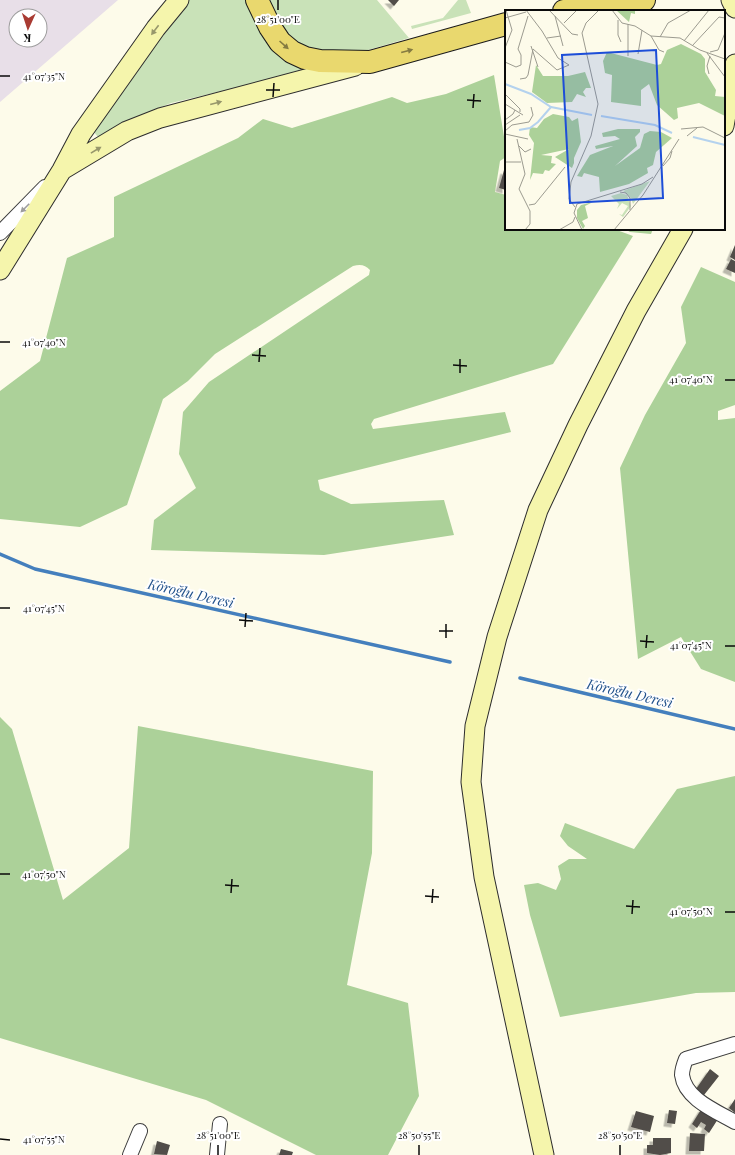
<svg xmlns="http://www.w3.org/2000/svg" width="735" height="1155" font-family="'Playfair Display',serif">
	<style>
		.industrial { fill: #e8dfe8; fill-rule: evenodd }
		.green { fill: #c9e2b8 }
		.forest { fill: #acd199 }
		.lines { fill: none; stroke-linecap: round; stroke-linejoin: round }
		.stream { stroke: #447fbd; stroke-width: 3.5 }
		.building { fill: #514d48; filter: url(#shadow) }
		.minor-casing { stroke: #3d3d3d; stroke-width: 16 }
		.secondary-casing { stroke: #2c2c2c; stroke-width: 21 }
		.primary-casing { stroke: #1b1b1b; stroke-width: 24 }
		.minor { stroke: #fff; stroke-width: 14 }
		.secondary { stroke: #f5f5ac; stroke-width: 19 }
		.primary { stroke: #e9d86e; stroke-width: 22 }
		.oneway { fill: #97976b }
		.oneway2 { fill: #857b41 }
		.oneway3 { fill: #9d9d9d }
		.ticks { fill: none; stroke: #0a0a0a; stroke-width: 1.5 }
		.labels { text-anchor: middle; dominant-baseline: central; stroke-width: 4; stroke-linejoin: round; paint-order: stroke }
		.water-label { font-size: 14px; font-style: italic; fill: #23538c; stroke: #fff }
		.inset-river { fill: none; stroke: #b4d2ee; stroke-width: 2 }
		.inset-road { fill: none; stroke: #9c9b90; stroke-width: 1 }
		.view { fill: #1d4ed8; fill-opacity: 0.15; stroke: #1d4ed8; stroke-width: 2 }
		.inset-edge { fill: none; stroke: #0a0a0a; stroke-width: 2 }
		.ticks-label { font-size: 10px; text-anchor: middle; fill: #0a0a0a; stroke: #fff; stroke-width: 4; stroke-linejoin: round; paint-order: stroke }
	</style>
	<defs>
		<filter id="shadow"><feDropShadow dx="-3.5" dy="3.5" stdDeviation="0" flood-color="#0004"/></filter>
	</defs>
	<rect width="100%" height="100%" fill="#fdfbea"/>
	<!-- industrial -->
	<path class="industrial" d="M0,0h118l-118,102zM16,16h24v24h-24z"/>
	<!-- green -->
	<path class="green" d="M189,0h57l69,69 -144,34 -42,17 -31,17 -5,-6z
		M262,0h115l32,38 -58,17 -20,3 -38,-14z
		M458,0h8l5,13 -59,16 -1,-3 32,-8z"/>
	<!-- forest -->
	<path class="forest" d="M494,75l12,74v8l-6,4 -5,31 11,3v34h108l19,7 -80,128 -179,55 -3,5 2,5 132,-17 6,20 -193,48 2,10 31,14 93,-4 10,35 -130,20 -173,-5 3,-30 42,-32 -17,-34 4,-42 26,-30 160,-107 1,-5c-5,-5 -9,-6 -17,-4l-138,88 -27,27 -25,18 -36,106 -47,22 -80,-8v-128l40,-30 27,-103 47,-21v-40l124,-59 25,-19 29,9 100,-31 15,6 39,-9z
		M625,229h28l-2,5 -21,-2z
		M701,267l34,15v123l-17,6v9l17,-2v264l-34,-13 -20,-32 -43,22 -18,-191 25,-53 41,-72 -5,-36z
		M0,717l12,12 51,171 66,-52 9,-122 235,45 -1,82 -25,132 61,18 11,93 -31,59h-72l-110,-55 -206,-62z
		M735,776v216l-39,1 -136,24 -30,-102 -6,-30 14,-2 18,7 5,-11 -3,-13 11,-7h18l-19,-13 -8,-10 5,-13 69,26 43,-60z"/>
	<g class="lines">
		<!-- stream -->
		<path class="stream" d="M0,554l35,15 415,93
			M520,678l215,51"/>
	</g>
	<!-- building -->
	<path class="building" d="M388,0h11l-5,6z
		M504,170l2,1v19l-7,-2z
		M735,245v15l-5,-3z
		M731,259l4,2v12l-9,-4z
		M710,1069l9,7 -15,19 -8,-6z
		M735,1099v14l-6,-5z
		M702,1108l16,11 -9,14 -5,-4 2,-4 -5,-3 -4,6 -5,-4z
		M669,1110l8,1 -2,13 -8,-1z
		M636,1111l18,5 -4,16 -19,-5z
		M690,1133l15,1 -1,17h-15z
		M653,1138h18v15l-11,2 -13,-2v-8h6z
		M157,1141l13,4 -3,10 -13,-1z
		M281,1149l12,3 -1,3h-13z"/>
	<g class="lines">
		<defs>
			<path id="minor" d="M0,233l45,-46
				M735,1044l-49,15c-2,5 -4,11 -4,16 3,24 34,36 53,47
				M130,1155l10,-24
				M217,1155l3,-31"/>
			<path id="secondary" d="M731,0l4,8
				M724,126l11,-62
				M62,170l65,-39 33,-13 195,-52
				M0,270l62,-100 19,-36 75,-106 23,-28
				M544,1155l-60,-278 -13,-95 4,-56 22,-89 41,-127 40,-85 58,-114 47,-82"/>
			<path id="primary" d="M257,0l13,27 10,15 12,10 13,6 15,3 50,1 136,-38
				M564,11l54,-5 26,-6"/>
		</defs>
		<!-- minor casing -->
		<use href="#minor" class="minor-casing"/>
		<!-- secondary casing -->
		<use href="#secondary" class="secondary-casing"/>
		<!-- primary casing -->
		<use href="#primary" class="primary-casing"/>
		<!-- minor -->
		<use href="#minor" class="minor"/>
		<!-- secondary -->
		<use href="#secondary" class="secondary"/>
		<!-- primary -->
		<use href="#primary" class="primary"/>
	</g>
	<!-- one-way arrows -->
	<defs><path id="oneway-solid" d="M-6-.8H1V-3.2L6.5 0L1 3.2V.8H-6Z"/></defs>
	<g class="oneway">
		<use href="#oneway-solid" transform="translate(155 30) rotate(127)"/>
		<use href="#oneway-solid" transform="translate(216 103) rotate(-15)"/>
		<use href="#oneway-solid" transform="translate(96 150) rotate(-31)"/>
	</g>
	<g class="oneway2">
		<use href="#oneway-solid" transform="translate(284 45) rotate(42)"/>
		<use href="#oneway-solid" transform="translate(407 51) rotate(-15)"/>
	</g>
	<use class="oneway3" href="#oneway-solid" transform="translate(25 208) rotate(135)"/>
	<!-- ticks -->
	<path class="ticks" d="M278,10v-10M0,76h10M266,90h14M273,97l1,-14M467,100l14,1M473,108l1,-14M0,342h10M252,355l14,1M259,362l1,-14M453,365l14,1M460,373v-14M725,380h10M0,608h10M239,620l14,1M245,627l1,-14M439,631h14M446,638v-14M640,641l14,1M725,646h10M646,648l1,-13M0,874h10M225,885l14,1M231,893l1,-14M425,896l14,1M432,903l1,-14M626,906l14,1M725,912h10M632,914l1,-14M0,1139l10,1M218,1155v-10M419,1155v-10M620,1155v-10"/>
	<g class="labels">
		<!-- water labels -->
		<g class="water-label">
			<text transform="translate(191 593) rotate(13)">Köroğlu Deresi</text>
			<text transform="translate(630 693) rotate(13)">Köroğlu Deresi</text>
		</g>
	</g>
	<!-- overview -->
	<g transform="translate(505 10)">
		<rect width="220" height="220" fill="#fdfbea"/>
		<path d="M145,171l-17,23 -2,-6 -8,-7zM116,183l6,2 4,11 -8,11 -4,-3 3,1 6,-9 -6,-3 -5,6 2,-5 -8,-8z" fill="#c9e2b8"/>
		<path d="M111,0h19v4l-4,-1 -2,9zM176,34l20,10 4,5v13l11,18 -1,6 10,1v19l-26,-13 -22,5 1,10 -4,2 -17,-15 -8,-21 -8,6v16l-30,-4 1,-27 -7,-2 -2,-12 4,-9 50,13 4,-1 6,-14zM31,55l7,11h25l17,-4 6,16h-5l-3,4 3,5 -9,-3 -5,8 -25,1 -15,-11zM48,104l16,3 3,4 6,-3 3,24 -7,16v5l-2,5 -17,-11 14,-8 -28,6 11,1 -1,7 5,1 -7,7 -4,-1 -2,4 -10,-1 -3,7 4,-37 -5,-8 1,-8 7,1 7,-9zM113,119h22v3l-5,5 2,9 -22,20 25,-18 4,-14 6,-3 11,1 11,6 -16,14 -3,13 -6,3 1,5 -19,11 -29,8 -1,-15 -15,-4 -2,4 -5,-1 13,-21 23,-9 -17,3 -1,-3 25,-7 -5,-3 -12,1 -1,-4zM88,192l-8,4 3,12 -6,3 3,5 -2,3 -6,-11v-8l4,-5z" fill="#acd199"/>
		<path class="inset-river" d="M0,74l26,10 20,13 41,8M96,106l54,9 17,8M14,120l11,-2 8,-6 13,-15M188,127l32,8"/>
		<path class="inset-road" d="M44,0l23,24 6,1M107,0l10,13 13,3 16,10 29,2 20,12 25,9M50,6l8,30M0,8l21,-6M113,10v15l3,7M59,13l13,-13M146,26l8,14 5,2M155,27l8,-14 23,-13M42,28l14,-2M179,31l25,-31M26,36l7,21M187,36l27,-29 6,1M0,38l7,-18 -6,-20M205,42l8,-2 7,-17M202,43l18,24M133,44l4,-24M123,46v-32M0,52l11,5 5,-2v-10l-3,-6 10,-33M204,64l-2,-8 3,-10M15,69l6,-1 2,-3 5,-26 24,21 12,-5 -11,-7 -16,-27 -16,-21M0,84l15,15v3M0,94l18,11M0,110l8,-6 2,-4M0,115l15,-10M176,119l22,-2 22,11M0,121l7,-6 17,-3 4,-7 -2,-8M0,124l23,5M182,126l10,-8M12,129l8,35 -6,15 11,22v13l-5,6M13,135l7,7 6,-3M0,152h16M158,156l7,-8 2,-7M115,182l6,1 4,5v12M24,195l6,-1 30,-37M70,197l-6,-8 2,-17 20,-46 7,-32 -16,-71 4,-10 13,-13M54,220l14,-8 2,-5M77,220l-8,-17 3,-9 65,-20 11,-7M109,220l29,-35 36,-56"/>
		<path class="view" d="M151,40l7,148 -93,5 -8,-148z"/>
		<rect width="220" height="220" class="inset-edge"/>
	</g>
	<g class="ticks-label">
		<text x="278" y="23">28°51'00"E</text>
		<text x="44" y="80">41°07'35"N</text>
		<text x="44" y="346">41°07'40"N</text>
		<text x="691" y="383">41°07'40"N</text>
		<text x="44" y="612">41°07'45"N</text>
		<text x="691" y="649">41°07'45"N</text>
		<text x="44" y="878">41°07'50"N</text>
		<text x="691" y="915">41°07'50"N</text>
		<text x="218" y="1139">28°51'00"E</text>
		<text x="419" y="1139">28°50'55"E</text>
		<text x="620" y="1139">28°50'50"E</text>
		<text x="44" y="1143">41°07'55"N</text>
	</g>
	<!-- north arrow -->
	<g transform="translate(28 28) rotate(183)"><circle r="19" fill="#ffffff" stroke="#9d9d9d"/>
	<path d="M0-3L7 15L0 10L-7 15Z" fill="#a93b33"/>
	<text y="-6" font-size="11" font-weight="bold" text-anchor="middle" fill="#0a0a0a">K</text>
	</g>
</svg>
